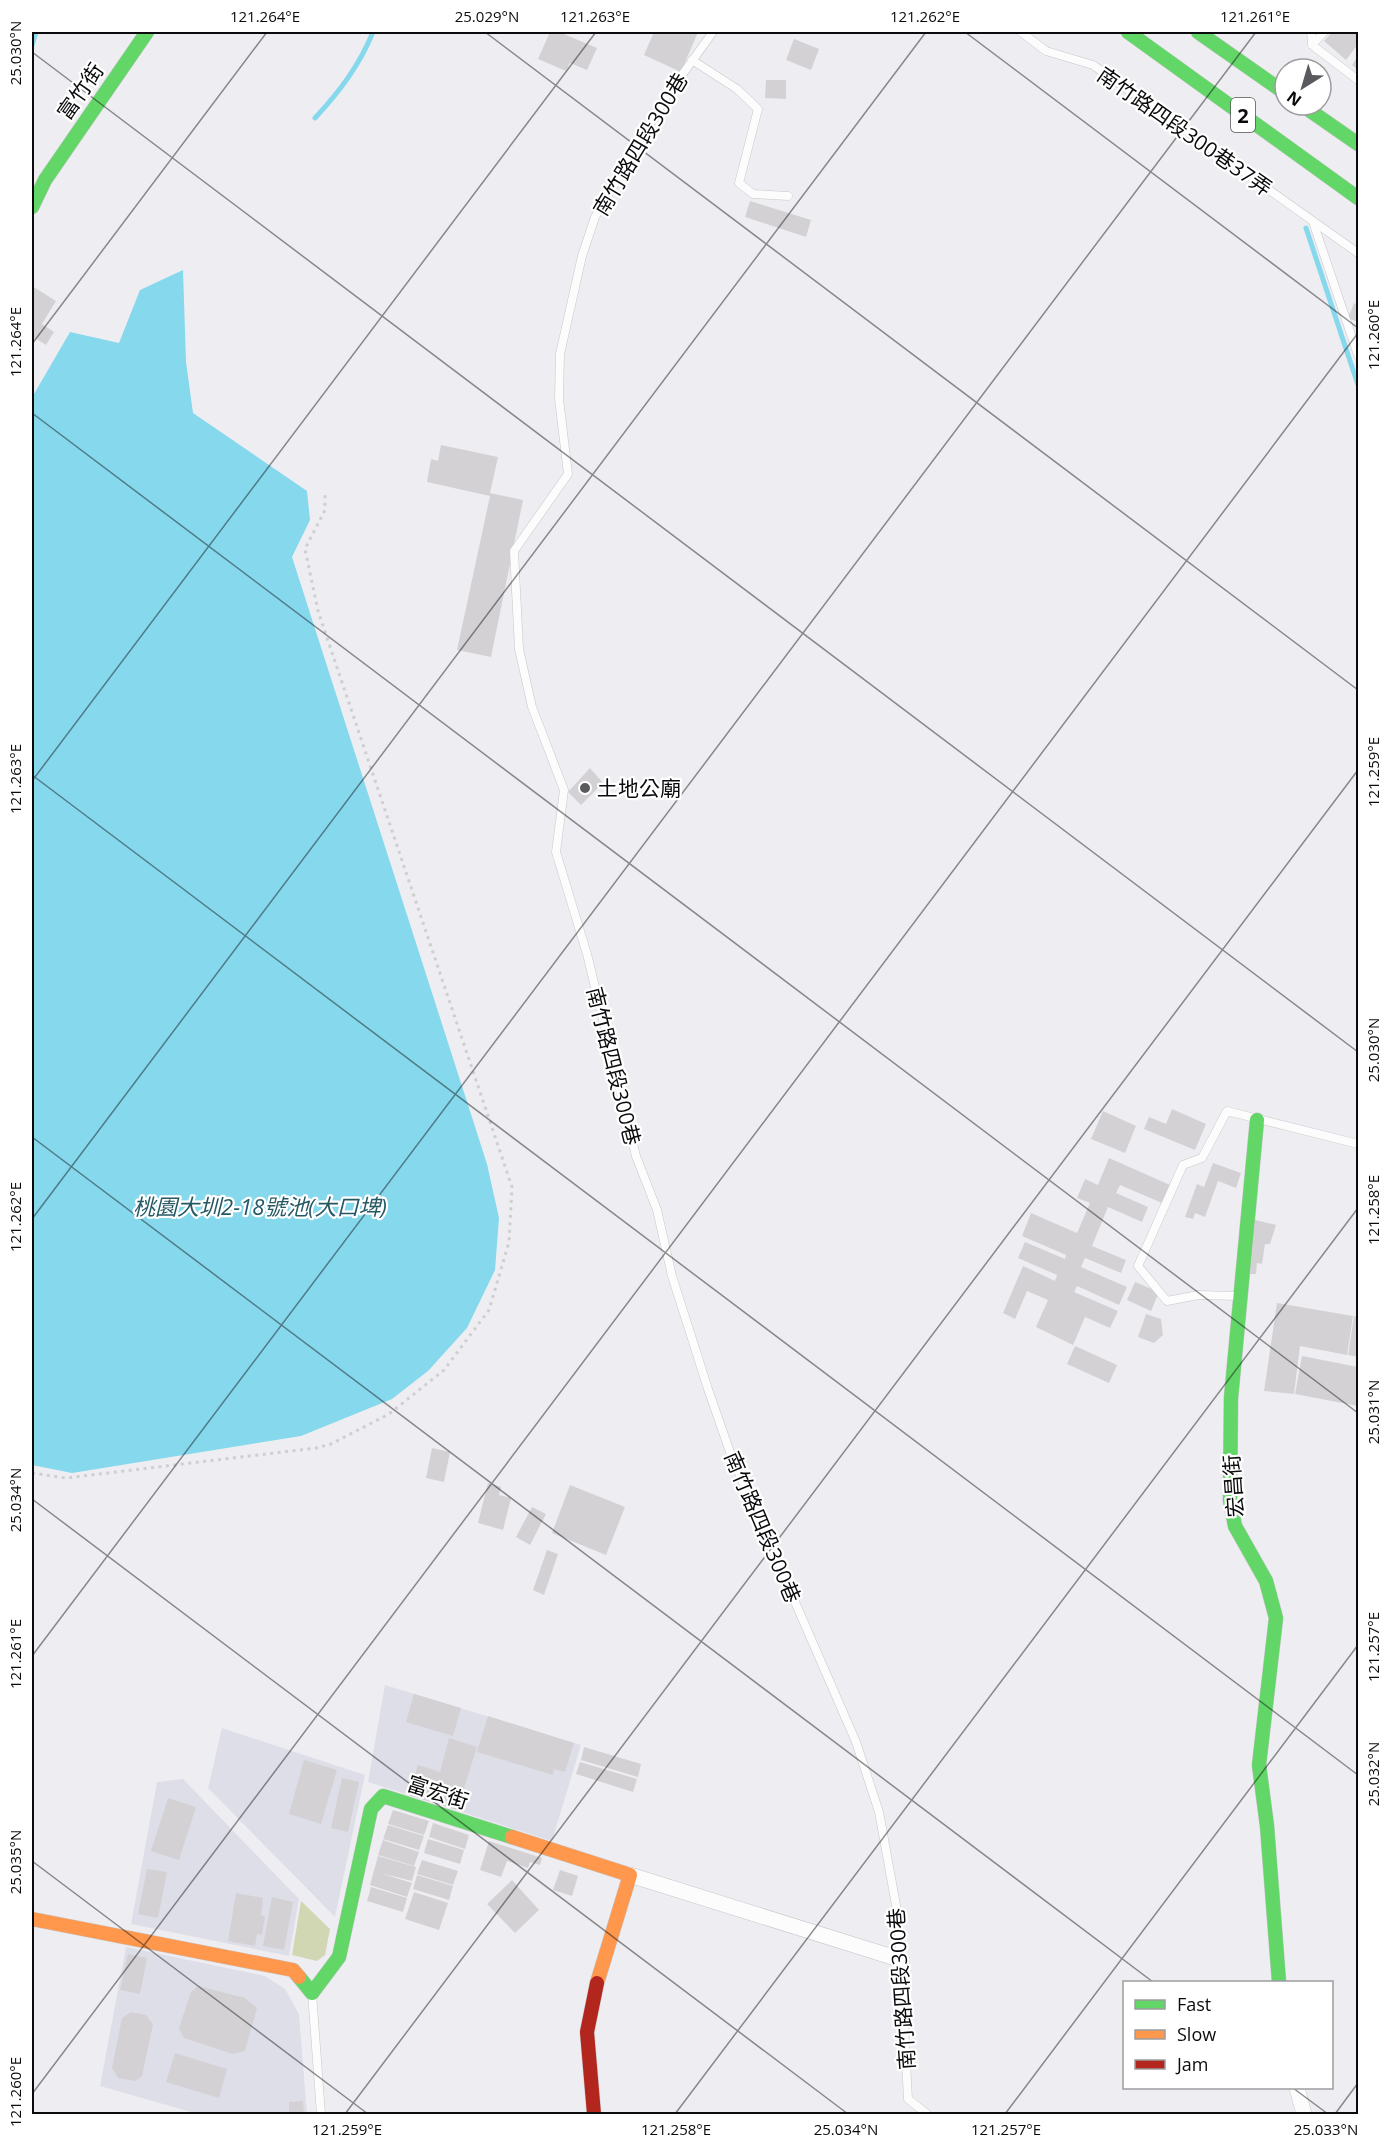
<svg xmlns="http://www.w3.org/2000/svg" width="1390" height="2146" font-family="'Open Sans','Noto Sans TC',sans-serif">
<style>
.built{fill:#dedee8}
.green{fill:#d1d7b2}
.water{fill:#86d8ed}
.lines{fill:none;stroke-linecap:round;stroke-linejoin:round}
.stream{stroke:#86d8ed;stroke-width:5}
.building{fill:#d3d1d4}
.lane-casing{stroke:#c7c7ca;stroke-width:9}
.street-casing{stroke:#c7c7ca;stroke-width:16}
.fast-casing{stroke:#c7c7ca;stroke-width:15}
.slow-casing{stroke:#c7c7ca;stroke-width:15}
.jam-casing{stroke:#c7c7ca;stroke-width:15}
.path{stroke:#cfcfd1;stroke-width:3;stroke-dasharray:3 4.5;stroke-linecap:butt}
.lane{stroke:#fcfcfd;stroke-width:8}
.street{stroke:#fcfcfd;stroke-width:15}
.fast{stroke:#63d668;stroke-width:14}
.slow{stroke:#ff974d;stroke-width:14}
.jam{stroke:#b3261e;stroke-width:14}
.ticks{fill:none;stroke:#0b0b0e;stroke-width:1.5;stroke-opacity:0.45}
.poi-dot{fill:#5a5a5e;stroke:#fff;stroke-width:2}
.labels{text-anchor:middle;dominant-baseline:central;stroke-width:4.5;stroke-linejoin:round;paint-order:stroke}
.shield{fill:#fff;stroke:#545456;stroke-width:1.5}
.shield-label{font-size:20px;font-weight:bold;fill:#0b0b0e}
.street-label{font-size:21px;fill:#0b0b0e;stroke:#fff}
.poi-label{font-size:21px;fill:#0b0b0e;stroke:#fff;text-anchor:start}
.water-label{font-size:22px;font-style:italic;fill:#265864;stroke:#fff}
.neatline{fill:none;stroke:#0b0b0e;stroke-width:2}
.ticks-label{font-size:15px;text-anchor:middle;fill:#0b0b0e}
</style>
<rect width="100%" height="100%" fill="#eeeef2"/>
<path class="built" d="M 385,1685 L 581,1745 L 552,1841 L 368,1782 Z
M 222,1728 L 365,1775 L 335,1917 L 208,1788 Z
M 183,1779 L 299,1899 L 289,1956 L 131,1924 L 157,1782 Z
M 126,1947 L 265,1976 L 285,1989 L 299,2014 L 307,2114 L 198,2114 L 100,2086 Z"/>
<path class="green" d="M 301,1901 L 330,1929 L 325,1955 L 317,1961 L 292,1955 Z"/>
<path class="water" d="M 183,270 L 186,362 L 193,413 L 307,491 L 310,520 L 292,557 L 487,1164 L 499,1218 L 495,1270 L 467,1328 L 428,1371 L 392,1399 L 301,1436 L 72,1473 L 32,1465 L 32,393 L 34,394 L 70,332 L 119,343 L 140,290 Z"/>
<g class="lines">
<path class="stream" d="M 32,45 L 36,32
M 315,118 C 340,91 359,66 373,32
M 1306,228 L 1358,385"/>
</g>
<path class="building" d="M 550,32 L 559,32 L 597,48 L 587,70 L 570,63 L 566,71 L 538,59 Z
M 654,32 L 698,32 L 681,72 L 644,55 Z
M 1332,32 L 1358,32 L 1358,44 L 1346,60 L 1324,41 Z
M 794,39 L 819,49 L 811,70 L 786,60 Z
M 1358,56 L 1358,70 L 1352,65 Z
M 766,80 L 786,80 L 786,99 L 765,98 Z
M 750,201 L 811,220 L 806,237 L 745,217 Z
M 32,286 L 56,301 L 42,324 L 54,332 L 46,345 L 35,338 L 32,343 Z
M 1354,303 L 1358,305 L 1358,322 L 1348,318 Z
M 441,445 L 498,457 L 490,493 L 523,500 L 491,657 L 457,650 L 490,496 L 427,482 L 431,459 L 438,461 Z
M 590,768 L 603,783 L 581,805 L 568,792 Z
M 1172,1109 L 1206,1124 L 1195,1150 L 1144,1129 L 1149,1117 L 1166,1124 Z
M 1103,1111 L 1136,1126 L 1125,1153 L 1091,1139 Z
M 1109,1158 L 1170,1185 L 1162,1203 L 1120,1185 L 1116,1193 L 1148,1207 L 1142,1222 L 1108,1207 L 1092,1246 L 1126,1260 L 1121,1273 L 1085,1258 L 1081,1267 L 1127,1287 L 1119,1305 L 1077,1286 L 1074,1292 L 1118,1311 L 1110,1328 L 1085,1317 L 1073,1345 L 1036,1327 L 1048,1300 L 1027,1291 L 1015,1319 L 1003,1313 L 1023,1266 L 1055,1281 L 1057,1275 L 1018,1258 L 1025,1242 L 1065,1259 L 1066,1255 L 1022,1236 L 1031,1213 L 1077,1233 L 1090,1203 L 1077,1198 L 1085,1179 L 1098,1185 Z
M 1213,1163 L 1241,1173 L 1236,1188 L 1218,1181 L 1205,1217 L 1195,1213 L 1193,1219 L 1185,1217 L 1197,1184 L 1204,1187 Z
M 1255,1220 L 1276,1225 L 1270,1244 L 1265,1244 L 1262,1264 L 1257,1263 L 1256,1274 L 1250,1274 Z
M 1135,1282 L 1159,1292 L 1151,1311 L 1127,1300 Z
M 1277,1303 L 1353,1316 L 1347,1355 L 1300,1346 L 1294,1394 L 1264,1391 Z
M 1146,1314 L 1161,1319 L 1163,1335 L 1154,1343 L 1138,1337 Z
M 1354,1316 L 1358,1317 L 1358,1357 L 1348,1355 Z
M 1075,1346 L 1117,1365 L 1109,1383 L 1067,1364 Z
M 1302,1356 L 1358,1367 L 1358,1406 L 1295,1394 Z
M 432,1448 L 450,1452 L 444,1482 L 426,1478 Z
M 488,1483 L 501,1487 L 499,1495 L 511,1498 L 503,1530 L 478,1523 Z
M 570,1485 L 625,1507 L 606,1555 L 552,1533 Z
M 532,1507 L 546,1514 L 530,1545 L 516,1537 Z
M 547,1550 L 558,1554 L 544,1595 L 533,1590 Z
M 414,1694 L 461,1708 L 453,1736 L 406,1722 Z
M 488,1716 L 574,1743 L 565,1772 L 554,1769 L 553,1775 L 477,1752 Z
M 449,1738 L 477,1747 L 457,1810 L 408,1795 L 418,1765 L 440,1772 Z
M 584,1747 L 641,1764 L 638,1777 L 581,1760 Z
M 304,1760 L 337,1770 L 321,1824 L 289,1814 Z
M 580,1762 L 637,1779 L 633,1792 L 576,1774 Z
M 342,1778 L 359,1782 L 348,1832 L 331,1828 Z
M 168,1798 L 196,1807 L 179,1860 L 151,1851 Z
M 393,1810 L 429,1821 L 424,1835 L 388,1824 Z
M 433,1823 L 469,1835 L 465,1849 L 429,1837 Z
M 388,1825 L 424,1836 L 419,1850 L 383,1839 Z
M 428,1839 L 464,1850 L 460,1864 L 424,1853 Z
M 383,1840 L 419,1852 L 414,1866 L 378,1855 Z
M 489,1841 L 542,1858 L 540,1865 L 530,1862 L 528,1868 L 507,1861 L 501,1877 L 480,1870 Z
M 378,1856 L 416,1867 L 412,1881 L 380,1873 L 412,1883 L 407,1897 L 370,1885 Z
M 422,1860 L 458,1871 L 453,1885 L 417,1874 Z
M 147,1869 L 167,1872 L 158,1918 L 138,1914 Z
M 560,1870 L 578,1876 L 572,1896 L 553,1890 Z
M 417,1875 L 453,1886 L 449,1900 L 413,1889 Z
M 512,1880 L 539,1910 L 515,1933 L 487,1904 Z
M 371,1887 L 407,1898 L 403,1912 L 367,1901 Z
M 414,1892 L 448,1903 L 439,1930 L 405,1919 Z
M 236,1893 L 263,1898 L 261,1915 L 265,1916 L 262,1935 L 257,1934 L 255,1946 L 228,1941 Z
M 272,1897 L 293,1902 L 284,1950 L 263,1946 Z
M 128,1954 L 147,1958 L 140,1994 L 120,1990 Z
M 198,1986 L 245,1998 L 257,2008 L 245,2051 L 233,2054 L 184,2038 L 179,2028 L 191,1992 Z
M 131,2012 L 146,2015 L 153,2024 L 142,2076 L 135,2081 L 118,2078 L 112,2068 L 122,2018 Z
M 175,2053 L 227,2069 L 219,2098 L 166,2082 Z
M 303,2101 L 304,2114 L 289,2114 L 289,2102 Z"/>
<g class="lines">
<g class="lane-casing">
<path id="lane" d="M 713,32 L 666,97 L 595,217 L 582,256 L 560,354 L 559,399 L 568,474 L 514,551 L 519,649 L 532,707 L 564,790 L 556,852 L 587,954 L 636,1156 L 657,1210 L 672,1276 L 708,1389 L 731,1455 L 856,1742 L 879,1812 L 898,1916 L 908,2099 L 927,2114
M 1021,32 L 1046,51 L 1093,65 L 1358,253
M 1311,32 L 1312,45
M 1312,45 L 1358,80
M 1312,45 L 1324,32
M 692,60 L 737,89 L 758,109 L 739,183 L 753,194 L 788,196
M 1313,222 L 1358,355
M 1238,1296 L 1198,1295 L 1167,1301 L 1138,1266 L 1183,1165 L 1202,1158 L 1227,1111 L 1358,1144
M 312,1993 L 321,2114"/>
</g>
<g class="street-casing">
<path id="street" d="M 630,1875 L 902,1960
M 1297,2088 L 1304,2114"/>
</g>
<g class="fast-casing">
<path id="fast" d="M 1128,32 L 1358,198
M 1198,32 L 1285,93
M 1302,105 L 1358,144
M 32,207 L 45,180 L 147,32
M 1257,1120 L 1231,1398 L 1230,1500 L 1235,1526 L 1266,1581 L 1276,1618 L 1259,1765 L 1267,1826 L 1279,1982
M 299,1977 L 312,1993 L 339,1957 L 371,1809 L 383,1796 L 512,1837"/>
</g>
<g class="slow-casing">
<path id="slow" d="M 512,1837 L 630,1875 L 597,1983
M 32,1919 L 293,1970 L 299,1977"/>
</g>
<g class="jam-casing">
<path id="jam" d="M 594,2114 L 587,2032 L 597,1983"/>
</g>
<path class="path" d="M 32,1473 L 66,1478 L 316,1448 L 331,1444 L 389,1414 L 444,1370 L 489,1310 L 509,1242 L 512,1187 L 318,611 L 305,549 L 325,510 L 325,494"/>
<use href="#lane" class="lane"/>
<use href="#street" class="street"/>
<use href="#fast" class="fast"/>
<use href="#slow" class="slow"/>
<use href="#jam" class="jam"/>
</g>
<path class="ticks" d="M 485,32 L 1358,690M 965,32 L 1358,328M 32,52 L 1358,1052M 32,344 L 267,32M 32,413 L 1358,1413M 32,775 L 1358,1775M 32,781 L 596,32M 32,1137 L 1153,1982M 32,1219 L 926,32M 32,1499 L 848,2114M 32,1656 L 1256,32M 32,1861 L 368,2114M 1293,2088 L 1328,2114M 32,2094 L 1358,333M 345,2114 L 1358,770M 675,2114 L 1358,1208M 1005,2114 L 1358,1645M 1335,2114 L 1358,2083"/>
<circle class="poi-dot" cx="585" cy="788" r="6"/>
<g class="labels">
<rect class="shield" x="1231" y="98" width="24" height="34" rx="4.5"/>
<g class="shield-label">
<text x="1243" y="115">2</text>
</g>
<g class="street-label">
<text transform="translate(80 91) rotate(-55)">富竹街</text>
<text transform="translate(1185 131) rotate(35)">南竹路四段300巷37弄</text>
<text transform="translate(640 144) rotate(-59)">南竹路四段300巷</text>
<text transform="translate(614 1066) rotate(76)">南竹路四段300巷</text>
<text transform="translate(1233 1486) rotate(-94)">宏昌街</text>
<text transform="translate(763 1527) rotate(67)">南竹路四段300巷</text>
<text transform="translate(438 1792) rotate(18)">富宏街</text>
<text transform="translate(901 1989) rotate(-94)">南竹路四段300巷</text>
</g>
<g class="poi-label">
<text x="597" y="788">土地公廟</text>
</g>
<g class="water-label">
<text x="260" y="1206">桃園大圳2-18號池(大口埤)</text>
</g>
</g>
<rect width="1390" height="2146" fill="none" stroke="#ffffff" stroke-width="66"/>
<rect x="1123" y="1981" width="210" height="108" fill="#ffffff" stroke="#9d9d9f" stroke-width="1.5"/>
<rect x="1135" y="2000" width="30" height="9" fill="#63d668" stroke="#9d9d9f" stroke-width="1.5"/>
<text x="1177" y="2011" font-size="18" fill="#0b0b0e">Fast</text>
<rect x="1135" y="2030" width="30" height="9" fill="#ff974d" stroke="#9d9d9f" stroke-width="1.5"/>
<text x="1177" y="2041" font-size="18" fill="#0b0b0e">Slow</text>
<rect x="1135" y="2060" width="30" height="9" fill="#b3261e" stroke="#9d9d9f" stroke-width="1.5"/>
<text x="1177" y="2071" font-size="18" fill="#0b0b0e">Jam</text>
<g transform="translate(1303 87) rotate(217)"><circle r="28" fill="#ffffff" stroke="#9d9d9f" stroke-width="1.5"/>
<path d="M0-4.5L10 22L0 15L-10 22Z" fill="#5a5a5e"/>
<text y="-9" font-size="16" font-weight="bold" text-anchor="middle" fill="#0b0b0e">N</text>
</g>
<rect x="33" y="33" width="1324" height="2080" class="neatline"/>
<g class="ticks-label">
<text x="265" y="22">121.264°E</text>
<text x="487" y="22">25.029°N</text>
<text x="595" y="22">121.263°E</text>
<text x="925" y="22">121.262°E</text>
<text x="1255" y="22">121.261°E</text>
<text transform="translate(16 53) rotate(-90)" y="5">25.030°N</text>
<text transform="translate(1374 335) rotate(-90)" y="5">121.260°E</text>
<text transform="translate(16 342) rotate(-90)" y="5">121.264°E</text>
<text transform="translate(1374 772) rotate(-90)" y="5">121.259°E</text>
<text transform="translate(16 779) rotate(-90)" y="5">121.263°E</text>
<text transform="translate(1374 1050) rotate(-90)" y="5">25.030°N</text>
<text transform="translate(1374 1210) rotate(-90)" y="5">121.258°E</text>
<text transform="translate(16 1217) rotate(-90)" y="5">121.262°E</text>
<text transform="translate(1374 1412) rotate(-90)" y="5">25.031°N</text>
<text transform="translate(16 1500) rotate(-90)" y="5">25.034°N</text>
<text transform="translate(1374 1647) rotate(-90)" y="5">121.257°E</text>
<text transform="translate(16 1654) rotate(-90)" y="5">121.261°E</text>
<text transform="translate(1374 1774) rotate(-90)" y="5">25.032°N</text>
<text transform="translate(16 1862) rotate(-90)" y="5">25.035°N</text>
<text transform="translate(16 2092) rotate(-90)" y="5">121.260°E</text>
<text x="347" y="2135">121.259°E</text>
<text x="676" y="2135">121.258°E</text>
<text x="846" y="2135">25.034°N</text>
<text x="1006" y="2135">121.257°E</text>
<text x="1326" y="2135">25.033°N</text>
</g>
</svg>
